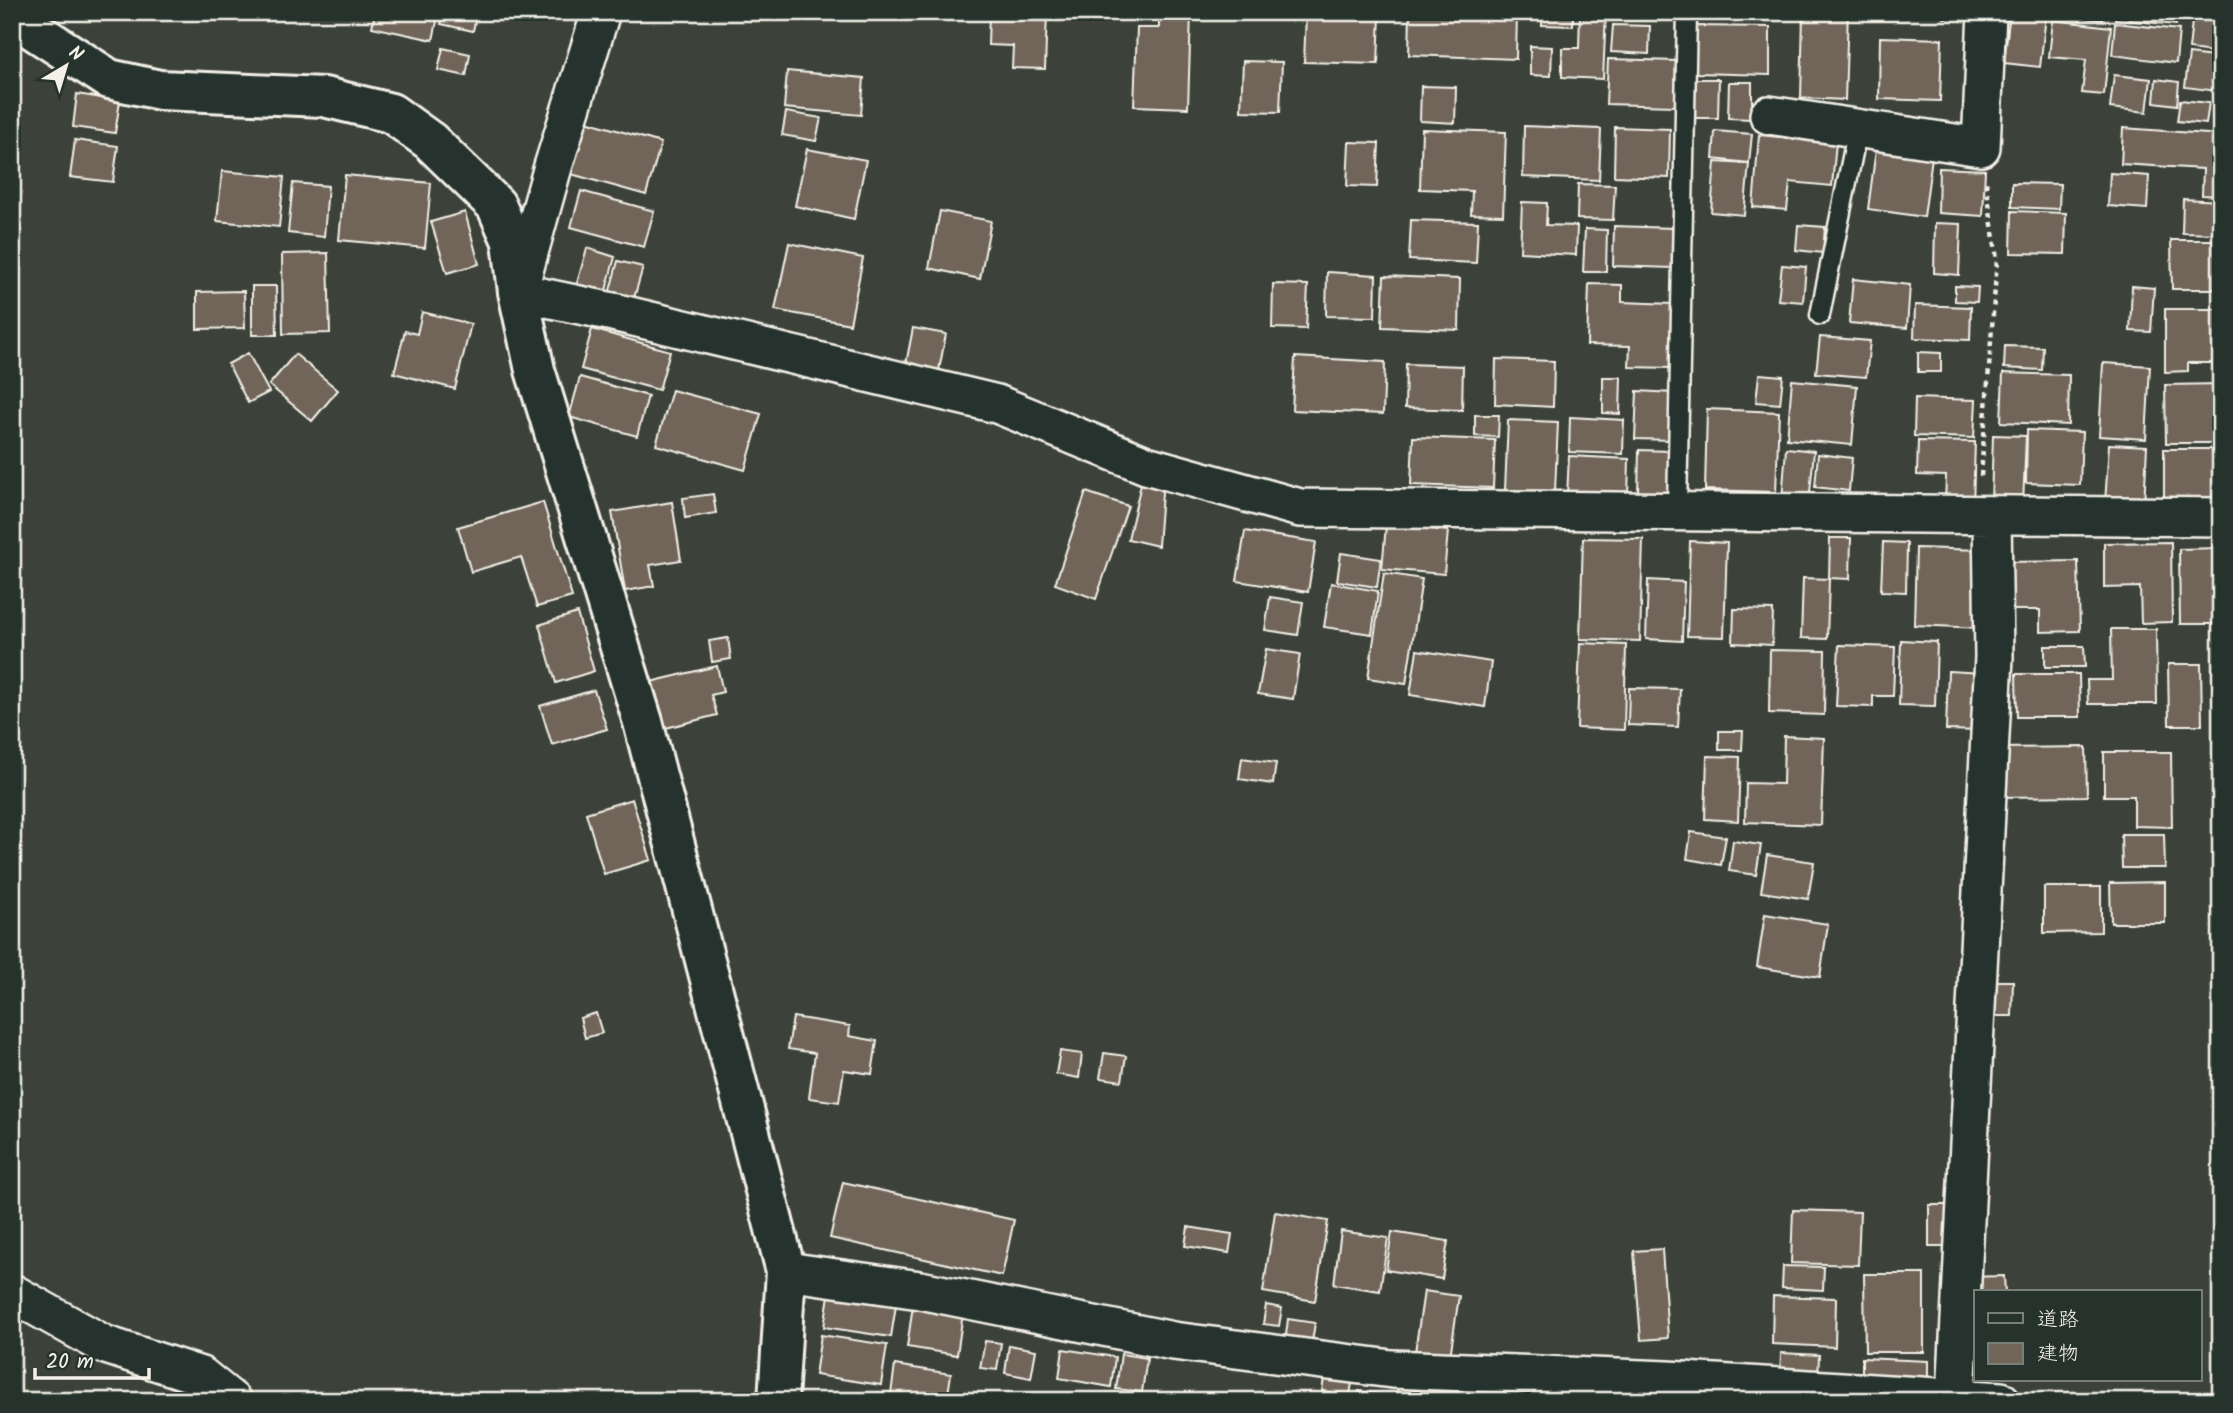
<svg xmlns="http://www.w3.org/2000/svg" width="2233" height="1413" font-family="Kalam,'Klee One',sans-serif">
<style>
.building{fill:#71655a;stroke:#f4f1e8;stroke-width:2}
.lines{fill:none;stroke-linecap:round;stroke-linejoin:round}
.lane-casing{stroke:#f4f1e8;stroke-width:23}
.street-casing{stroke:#f4f1e8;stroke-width:42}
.secondary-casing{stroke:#f4f1e8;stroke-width:44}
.path{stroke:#f4f1e8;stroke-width:4.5;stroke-dasharray:5 5;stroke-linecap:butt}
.lane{stroke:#26332d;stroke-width:18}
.street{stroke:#26332d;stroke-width:37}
.secondary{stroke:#26332d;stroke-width:38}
</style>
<rect width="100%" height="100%" fill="#3c423a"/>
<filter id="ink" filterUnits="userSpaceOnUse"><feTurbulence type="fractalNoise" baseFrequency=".0143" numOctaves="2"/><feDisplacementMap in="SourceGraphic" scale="14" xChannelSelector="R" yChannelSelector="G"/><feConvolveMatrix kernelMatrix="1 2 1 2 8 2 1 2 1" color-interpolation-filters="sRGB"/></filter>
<g filter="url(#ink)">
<path class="building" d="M 375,12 L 439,12 L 433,40 L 372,27 Z
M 444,12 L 477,12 L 473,31 L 441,24 Z
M 989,12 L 1047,12 L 1045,69 L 1012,68 L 1013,46 L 988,45 Z
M 1159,12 L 1191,12 L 1188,108 L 1134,106 L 1137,28 L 1159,28 Z
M 1410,12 L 1517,12 L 1516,59 L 1409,55 Z
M 1543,12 L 1573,12 L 1573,26 L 1542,25 Z
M 1580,12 L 1606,12 L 1603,79 L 1562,77 L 1562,48 L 1579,48 Z
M 1622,12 L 1679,12 L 1679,20 L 1622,17 Z
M 1803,12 L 1848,12 L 1845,100 L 1801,98 Z
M 1944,12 L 1971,12 L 1970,18 L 1944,18 Z
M 2010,12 L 2046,16 L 2040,67 L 2004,63 Z
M 2053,12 L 2104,12 L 2103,20 L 2053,15 Z
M 2116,12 L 2177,12 L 2176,25 L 2115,19 Z
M 2193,12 L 2221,14 L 2221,53 L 2189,49 Z
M 1306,13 L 1380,15 L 1378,64 L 1304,62 Z
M 2053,20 L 2111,27 L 2104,95 L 2082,93 L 2086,60 L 2049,57 Z
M 2115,23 L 2179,30 L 2176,63 L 2112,55 Z
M 1613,25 L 1650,26 L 1649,54 L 1611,52 Z
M 1696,26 L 1770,27 L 1770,75 L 1695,73 Z
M 1880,37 L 1942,39 L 1940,101 L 1879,99 Z
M 1530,46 L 1552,47 L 1551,76 L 1530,75 Z
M 443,48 L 470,54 L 466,76 L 438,70 Z
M 2189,54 L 2221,58 L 2221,106 L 2216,105 L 2218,91 L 2185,87 Z
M 1608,59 L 1677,61 L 1675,106 L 1606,104 Z
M 1243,61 L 1282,62 L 1280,112 L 1241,111 Z
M 787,71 L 864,78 L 861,115 L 784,108 Z
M 2114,75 L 2151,79 L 2147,112 L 2110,108 Z
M 1690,79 L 1719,79 L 1718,118 L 1690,118 Z
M 2156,79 L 2179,82 L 2177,105 L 2154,102 Z
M 1729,82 L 1752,82 L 1752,119 L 1728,118 Z
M 1421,86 L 1456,87 L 1455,123 L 1420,121 Z
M 77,94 L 120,101 L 115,133 L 73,127 Z
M 2180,100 L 2209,103 L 2206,124 L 2177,121 Z
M 786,112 L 821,118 L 816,141 L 782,135 Z
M 579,119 L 661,143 L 646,195 L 564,172 Z
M 1524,126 L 1601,129 L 1599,180 L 1523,177 Z
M 1615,127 L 1670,129 L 1669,178 L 1614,176 Z
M 2123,128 L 2221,135 L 2221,196 L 2202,195 L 2203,169 L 2121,164 Z
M 1422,129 L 1506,132 L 1503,215 L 1471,214 L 1472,191 L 1420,189 Z
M 1715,131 L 1752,134 L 1749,163 L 1713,159 Z
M 1759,135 L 1836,142 L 1832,186 L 1790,182 L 1787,210 L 1753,207 Z
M 75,140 L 118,146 L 113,182 L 70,177 Z
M 1349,142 L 1379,143 L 1377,187 L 1347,186 Z
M 807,149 L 866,160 L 854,219 L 795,206 Z
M 1876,149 L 1932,157 L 1924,217 L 1868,209 Z
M 1715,162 L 1749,164 L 1744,215 L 1711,212 Z
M 1939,168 L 1985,170 L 1983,216 L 1938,213 Z
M 222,171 L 284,177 L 279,227 L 217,221 Z
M 2110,173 L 2149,176 L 2147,209 L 2108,206 Z
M 345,175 L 431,183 L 425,248 L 339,240 Z
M 293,183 L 328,186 L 324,237 L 288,233 Z
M 2012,183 L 2060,184 L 2059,209 L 2012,207 Z
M 1578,184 L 1615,185 L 1613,220 L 1577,219 Z
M 581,191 L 654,211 L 644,247 L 571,227 Z
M 2183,199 L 2221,201 L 2221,234 L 2182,233 Z
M 1522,202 L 1547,203 L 1546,225 L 1577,226 L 1576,255 L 1520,252 Z
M 940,211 L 991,221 L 980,279 L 929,268 Z
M 2012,211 L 2066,213 L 2065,254 L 2011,253 Z
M 465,212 L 479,264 L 447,273 L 431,222 Z
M 1411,220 L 1478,222 L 1476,263 L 1409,260 Z
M 1935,223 L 1961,224 L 1959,275 L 1934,273 Z
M 1798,225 L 1825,227 L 1823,253 L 1796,250 Z
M 1614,226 L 1674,228 L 1673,268 L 1613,266 Z
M 1585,229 L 1607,230 L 1606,272 L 1583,272 Z
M 2171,240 L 2221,240 L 2221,289 L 2172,289 Z
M 789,243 L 863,258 L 850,324 L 775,310 Z
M 587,248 L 615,257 L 602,305 L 573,297 Z
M 328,253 L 330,333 L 283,334 L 282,254 Z
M 618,261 L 643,267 L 630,312 L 606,305 Z
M 1782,265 L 1806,267 L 1803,302 L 1778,300 Z
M 1327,272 L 1376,275 L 1375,317 L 1326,316 Z
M 1384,276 L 1460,279 L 1459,330 L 1382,327 Z
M 1853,279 L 1910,285 L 1907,328 L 1849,323 Z
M 1273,284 L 1308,285 L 1306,329 L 1272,328 Z
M 1589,284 L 1622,285 L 1622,302 L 1673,304 L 1671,368 L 1629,367 L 1630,346 L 1587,345 Z
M 252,286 L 276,286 L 277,335 L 252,335 Z
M 1955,286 L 1978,287 L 1977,302 L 1955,301 Z
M 2132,286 L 2154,288 L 2151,332 L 2130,331 Z
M 244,291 L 245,328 L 197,329 L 197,292 Z
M 1915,305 L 1971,307 L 1970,340 L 1914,338 Z
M 2165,309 L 2221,309 L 2221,363 L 2188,363 L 2188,371 L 2165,372 Z
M 422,312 L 471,324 L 455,389 L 394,373 L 405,331 L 417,334 Z
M 913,328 L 946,334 L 939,370 L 906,364 Z
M 592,329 L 670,351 L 659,390 L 581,369 Z
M 1820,337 L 1870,341 L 1866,377 L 1816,373 Z
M 2005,346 L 2043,347 L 2042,370 L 2004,368 Z
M 1918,352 L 1941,353 L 1941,372 L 1918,372 Z
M 248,353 L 269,392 L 248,403 L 228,364 Z
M 295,354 L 338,390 L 312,421 L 269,385 Z
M 1295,357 L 1385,362 L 1383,414 L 1292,410 Z
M 1496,359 L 1554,361 L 1553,407 L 1495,404 Z
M 2103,363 L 2150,366 L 2146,439 L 2099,436 Z
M 1406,364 L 1463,366 L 1462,410 L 1405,408 Z
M 2003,373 L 2069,375 L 2068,425 L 2001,422 Z
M 1759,374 L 1783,376 L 1780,404 L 1756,402 Z
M 580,377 L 648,396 L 637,436 L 569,417 Z
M 1603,377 L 1621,377 L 1620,414 L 1603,413 Z
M 1792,380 L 1857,386 L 1852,445 L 1787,439 Z
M 2221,384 L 2221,443 L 2166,443 L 2165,385 Z
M 672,390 L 761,414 L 745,470 L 656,445 Z
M 1637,391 L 1675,393 L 1674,440 L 1635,439 Z
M 1915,398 L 1976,400 L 1974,438 L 1914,436 Z
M 1707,409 L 1779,412 L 1776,492 L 1705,490 Z
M 1475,415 L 1499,415 L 1498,437 L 1475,436 Z
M 1570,417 L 1624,420 L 1623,454 L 1569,452 Z
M 1508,420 L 1558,422 L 1555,492 L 1505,490 Z
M 2027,430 L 2082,432 L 2080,485 L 2026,483 Z
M 1993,435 L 2026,436 L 2023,505 L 1991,504 Z
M 1413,437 L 1495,440 L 1493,488 L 1411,485 Z
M 1918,441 L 1975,442 L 1973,506 L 1945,505 L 1946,476 L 1917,475 Z
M 2109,444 L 2147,446 L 2144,506 L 2105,503 Z
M 1786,448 L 1814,451 L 1809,503 L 1782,500 Z
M 2164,449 L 2221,449 L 2221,507 L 2164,507 Z
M 1639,450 L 1670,451 L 1669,494 L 1638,493 Z
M 1818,454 L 1852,458 L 1849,491 L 1815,487 Z
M 1569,456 L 1629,459 L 1628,498 L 1567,496 Z
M 1163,480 L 1158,546 L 1128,539 L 1141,484 Z
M 1086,492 L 1128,506 L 1096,599 L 1055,584 Z
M 713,494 L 716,513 L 685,518 L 683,498 Z
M 543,502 L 572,597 L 537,607 L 521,557 L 471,572 L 458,527 Z
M 672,502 L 681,560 L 650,565 L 654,586 L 625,591 L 612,512 Z
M 1386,525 L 1448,531 L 1444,574 L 1382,569 Z
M 1245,531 L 1316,542 L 1308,592 L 1237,581 Z
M 1583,538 L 1643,539 L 1640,641 L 1580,639 Z
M 1830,538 L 1851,538 L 1850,579 L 1829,578 Z
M 1690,541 L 1727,543 L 1724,637 L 1687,636 Z
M 1883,542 L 1907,543 L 1906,592 L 1881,591 Z
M 2171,542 L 2172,622 L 2141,623 L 2140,587 L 2104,588 L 2104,543 Z
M 1916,548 L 1982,550 L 1980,628 L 1914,625 Z
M 2220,548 L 2221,624 L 2180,624 L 2179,549 Z
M 1341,553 L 1381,559 L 1377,587 L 1337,581 Z
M 2078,561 L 2080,631 L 2040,632 L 2040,610 L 2003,610 L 2003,562 Z
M 1384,573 L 1422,579 L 1406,684 L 1368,678 Z
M 1803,578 L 1829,579 L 1827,639 L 1801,638 Z
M 1648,580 L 1684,582 L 1682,641 L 1646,639 Z
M 1331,583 L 1378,591 L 1372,634 L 1324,627 Z
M 1270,597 L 1303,602 L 1298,635 L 1265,630 Z
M 1734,609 L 1773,610 L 1772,645 L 1733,643 Z
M 577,613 L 594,671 L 556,683 L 539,625 Z
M 2111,629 L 2156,629 L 2157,704 L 2088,704 L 2087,680 L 2112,680 Z
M 728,638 L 731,659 L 712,662 L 709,641 Z
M 1901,640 L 1937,642 L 1935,706 L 1899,705 Z
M 1580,643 L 1626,645 L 1624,730 L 1577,728 Z
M 2217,643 L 2221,643 L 2221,682 L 2218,682 Z
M 1839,645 L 1895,647 L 1893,696 L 1873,696 L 1873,707 L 1836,706 Z
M 2045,646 L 2084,646 L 2085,667 L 2045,667 Z
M 1266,649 L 1300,654 L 1293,699 L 1258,694 Z
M 1417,650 L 1491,662 L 1485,707 L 1410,695 Z
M 1770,650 L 1825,651 L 1824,715 L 1769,713 Z
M 2168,664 L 2201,664 L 2202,725 L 2169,725 Z
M 717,666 L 723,692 L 711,695 L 717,715 L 658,730 L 646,683 Z
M 1948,671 L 1983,673 L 1982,731 L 1946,730 Z
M 2016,674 L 2079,674 L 2080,717 L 2017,717 Z
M 1629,688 L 1680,689 L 1678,727 L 1628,725 Z
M 594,690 L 607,729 L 552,745 L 540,706 Z
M 1719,731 L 1743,731 L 1742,750 L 1719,750 Z
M 1784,736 L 1824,738 L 1821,825 L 1745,822 L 1746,783 L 1783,784 Z
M 2086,747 L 2087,796 L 1998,797 L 1997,748 Z
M 2104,752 L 2171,752 L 2172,827 L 2134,826 L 2134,796 L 2104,796 Z
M 1707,756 L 1740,757 L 1738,821 L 1705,819 Z
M 1242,758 L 1276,763 L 1273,784 L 1239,779 Z
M 632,799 L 651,860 L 604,874 L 586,813 Z
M 1691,832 L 1726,837 L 1721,865 L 1687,859 Z
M 2121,834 L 2164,834 L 2165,868 L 2122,868 Z
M 1733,841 L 1761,845 L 1756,875 L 1729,871 Z
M 1767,855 L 1814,862 L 1808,899 L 1761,892 Z
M 2165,882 L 2165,923 L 2111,923 L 2110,883 Z
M 2044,887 L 2101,887 L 2101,932 L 2044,933 Z
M 1765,914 L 1828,924 L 1820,977 L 1757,967 Z
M 1983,981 L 2013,981 L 2012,1016 L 1983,1016 Z
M 596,1013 L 602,1033 L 585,1038 L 580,1018 Z
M 793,1017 L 850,1026 L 849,1036 L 877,1041 L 872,1074 L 844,1070 L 839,1102 L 809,1098 L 815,1053 L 788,1049 Z
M 1060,1051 L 1082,1054 L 1079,1078 L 1056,1074 Z
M 1104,1053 L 1126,1056 L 1122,1081 L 1100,1078 Z
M 843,1182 L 1014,1220 L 1002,1276 L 830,1238 Z
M 1929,1205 L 1953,1205 L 1953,1247 L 1929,1247 Z
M 1793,1210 L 1860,1212 L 1858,1265 L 1791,1263 Z
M 1275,1212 L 1328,1221 L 1315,1301 L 1263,1292 Z
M 1188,1227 L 1232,1234 L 1229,1253 L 1185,1246 Z
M 1341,1231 L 1388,1238 L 1380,1291 L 1334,1284 Z
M 1392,1232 L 1448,1241 L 1442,1279 L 1386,1270 Z
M 1662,1249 L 1668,1338 L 1641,1340 L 1634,1251 Z
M 1783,1266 L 1824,1267 L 1823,1290 L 1782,1288 Z
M 1864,1274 L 1924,1274 L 1924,1352 L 1865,1352 Z
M 2004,1276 L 2005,1292 L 1976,1292 L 1966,1277 Z
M 1424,1291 L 1459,1296 L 1450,1357 L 1415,1352 Z
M 829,1295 L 896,1305 L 891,1337 L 824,1327 Z
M 1773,1296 L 1836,1298 L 1835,1347 L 1772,1344 Z
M 913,1305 L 963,1313 L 957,1355 L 907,1347 Z
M 1266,1305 L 1282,1308 L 1279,1326 L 1263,1324 Z
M 1288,1319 L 1315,1323 L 1310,1355 L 1284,1351 Z
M 821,1335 L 887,1345 L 881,1385 L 815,1375 Z
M 985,1341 L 1001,1343 L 997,1370 L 980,1368 Z
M 1009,1345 L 1036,1350 L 1031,1378 L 1005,1373 Z
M 1063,1349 L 1115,1357 L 1111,1387 L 1059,1378 Z
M 1781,1353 L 1819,1355 L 1818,1381 L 1780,1380 Z
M 1121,1354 L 1147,1358 L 1142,1392 L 1116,1389 Z
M 1862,1358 L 1928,1361 L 1928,1390 L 1862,1388 Z
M 895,1365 L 951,1374 L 947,1401 L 890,1401 Z
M 1325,1372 L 1353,1377 L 1350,1395 L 1322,1391 Z
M 1398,1383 L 1419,1387 L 1417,1401 L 1396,1401 Z
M 1468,1386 L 1502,1388 L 1501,1401 L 1468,1401 Z
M 1359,1391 L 1393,1396 L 1392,1401 L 1357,1401 Z"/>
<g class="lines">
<g class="lane-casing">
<path id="lane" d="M 1820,315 L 1858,128
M 1677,510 L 1687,12"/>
</g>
<g class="street-casing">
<path id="street" d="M 601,12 L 552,170 L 518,292 L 613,312 L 997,404 L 1146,465 L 1300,508 L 2221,517
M 1769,115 L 1981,147 L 1987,12
M 786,1271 L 920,1290 L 1173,1341 L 1392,1369 L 1668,1380 L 2001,1401
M 12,1293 L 103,1344 L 201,1376 L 232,1401
M 1956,1397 L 1994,657 L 1992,516"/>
</g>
<g class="secondary-casing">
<path id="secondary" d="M 12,16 L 109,79 L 160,90 L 324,97 L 391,113 L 430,141 L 496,205 L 512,241 L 518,292 L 535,370 L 643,722 L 786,1271 L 778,1401"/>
</g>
<path class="path" d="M 1981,476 L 1997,260 L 1986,182"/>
<use href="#lane" class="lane"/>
<use href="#street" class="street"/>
<use href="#secondary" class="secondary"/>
</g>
</g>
<rect width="2233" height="1413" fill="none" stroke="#26332d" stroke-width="42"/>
<rect x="21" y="21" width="2191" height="1371" fill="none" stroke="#f4f1e8" stroke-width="2.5" filter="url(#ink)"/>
<rect x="1974" y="1290" width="228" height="91" fill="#26332d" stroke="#787f78" stroke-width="2"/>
<rect x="1988" y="1313" width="35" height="10" fill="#26332d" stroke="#787f78" stroke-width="2"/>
<text x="2037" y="1326" font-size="21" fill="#f4f1e8">道路</text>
<rect x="1988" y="1343" width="35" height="21" fill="#71655a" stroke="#787f78" stroke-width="2"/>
<text x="2037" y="1360" font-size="21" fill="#f4f1e8">建物</text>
<g transform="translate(66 66) rotate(38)" stroke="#26332d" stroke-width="5" paint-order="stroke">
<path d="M0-5L12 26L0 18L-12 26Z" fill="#f4f1e8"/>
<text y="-10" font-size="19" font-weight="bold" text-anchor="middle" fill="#f4f1e8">N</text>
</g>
<path d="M35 1368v10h114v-10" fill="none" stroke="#f4f1e8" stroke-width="3.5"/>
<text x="46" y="1368" font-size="21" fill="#f4f1e8" stroke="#26332d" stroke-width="5" paint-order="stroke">20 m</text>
</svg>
